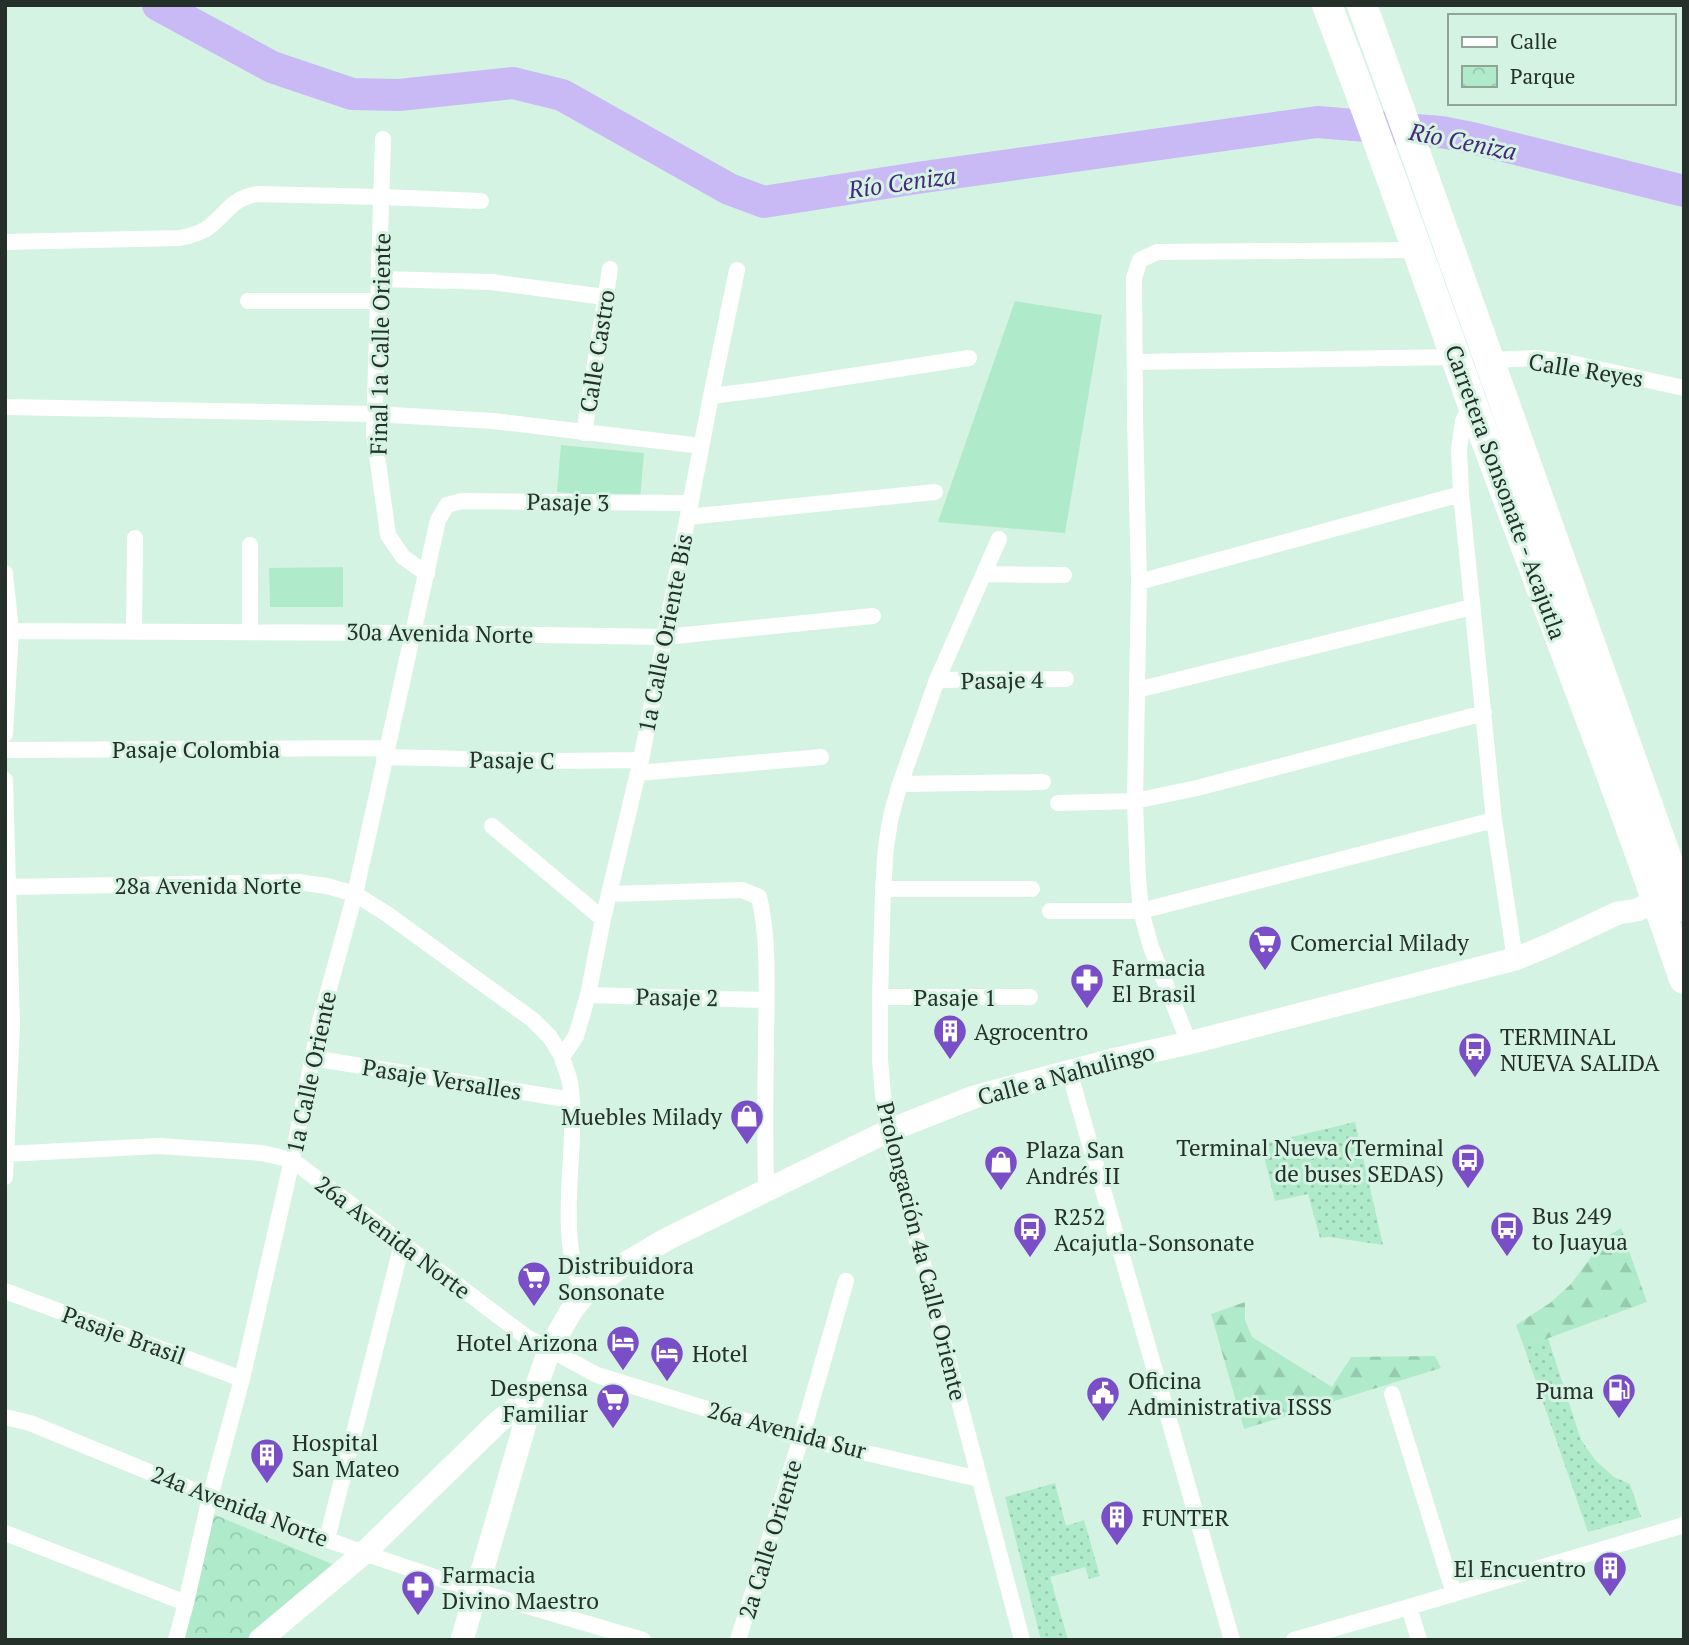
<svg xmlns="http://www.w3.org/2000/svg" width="1689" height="1645" font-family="'PT Serif',serif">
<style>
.grass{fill:url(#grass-dots)}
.forest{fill:url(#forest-firs)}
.park{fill:url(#park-crowns)}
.pitch{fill:#afebca}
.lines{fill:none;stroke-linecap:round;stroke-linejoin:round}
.river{stroke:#c9baf6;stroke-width:32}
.street{stroke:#fff;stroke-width:16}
.secondary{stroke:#fff;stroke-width:23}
.highway{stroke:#fff;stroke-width:30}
.labels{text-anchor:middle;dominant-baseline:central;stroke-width:6;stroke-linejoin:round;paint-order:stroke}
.street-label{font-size:23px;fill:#243029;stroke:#d5f3e2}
.poi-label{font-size:23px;fill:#243029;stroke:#d5f3e2;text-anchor:start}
.water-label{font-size:24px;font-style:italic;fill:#47277c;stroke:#d5f3e2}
</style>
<defs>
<pattern id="grass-dots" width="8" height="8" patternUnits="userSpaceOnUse" patternTransform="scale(1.75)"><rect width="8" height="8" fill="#afebca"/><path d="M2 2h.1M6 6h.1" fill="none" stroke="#96caae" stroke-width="1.8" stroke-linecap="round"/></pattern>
<pattern id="forest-firs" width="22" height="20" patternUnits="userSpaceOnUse" patternTransform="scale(1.75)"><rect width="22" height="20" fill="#afebca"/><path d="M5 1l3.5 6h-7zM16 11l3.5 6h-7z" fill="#96caae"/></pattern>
<pattern id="park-crowns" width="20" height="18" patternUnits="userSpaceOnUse" patternTransform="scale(1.75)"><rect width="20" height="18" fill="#afebca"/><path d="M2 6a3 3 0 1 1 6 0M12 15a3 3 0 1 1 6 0" fill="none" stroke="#96caae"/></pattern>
</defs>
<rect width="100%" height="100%" fill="#d5f3e2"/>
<path class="grass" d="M 1355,1122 L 1383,1245 L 1329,1237 L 1320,1238 L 1308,1194 L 1275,1201 L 1261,1144 Z
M 1548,1338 L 1581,1440 L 1596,1461 L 1614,1477 L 1630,1484 L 1641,1517 L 1588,1532 L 1524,1347 Z
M 1055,1483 L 1066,1526 L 1084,1520 L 1100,1576 L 1089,1579 L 1085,1567 L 1050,1577 L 1068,1640 L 1041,1640 L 1005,1497 Z"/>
<path class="forest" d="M 1621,1228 L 1647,1302 L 1524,1347 L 1516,1325 L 1550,1303 L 1571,1284 L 1589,1260 L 1599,1242 Z
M 1245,1302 L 1245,1320 L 1252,1337 L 1332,1387 L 1351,1357 L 1435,1356 L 1441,1368 L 1244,1429 L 1211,1314 Z"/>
<path class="park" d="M 213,1514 L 339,1567 L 247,1640 L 183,1640 Z"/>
<path class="pitch" d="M 1015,301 L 1102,315 L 1065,533 L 938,522 Z
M 561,445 L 644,453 L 640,499 L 557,492 Z
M 343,567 L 343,607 L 270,607 L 269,568 Z"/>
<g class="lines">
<path class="river" d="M 158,5 L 272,67 L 352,94 L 399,95 L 513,83 L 562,95 L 729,189 L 764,202 L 917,178 L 1317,122 L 1441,132 L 1472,138 L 1684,191"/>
<path class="street" d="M 383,139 L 374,434 L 388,535 L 403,557 L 427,574
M 5,242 L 180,238 C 190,236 198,234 206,229 C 227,215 228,200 256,194 L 381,197 L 481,201
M 380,279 L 491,282 L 605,297
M 248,301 L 379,301
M 1489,360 L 1536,358 L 1571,363 L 1684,388
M 1136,362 L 1456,357
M 711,396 L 767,389 L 969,358
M 1472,403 L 1463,421 L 1459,449 L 1461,494 L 1494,820 L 1515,959
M 5,407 L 375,414 L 493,421 L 701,446
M 584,433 L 610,269
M 688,517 L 935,492
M 999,539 L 937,680 L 900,784 L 891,816 L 886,846 L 883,889 L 880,997 L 880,1060 L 883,1095 L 888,1131 L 1022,1640
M 5,573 L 11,631 L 5,734
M 984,574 L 1064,575
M 1139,582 L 1461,494
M 5,631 L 414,633 L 665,637 L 873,616
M 134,632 L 135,538
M 250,632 L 250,545
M 937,680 L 1066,679
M 1137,690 L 1472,607
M 5,750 L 386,748
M 384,757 L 555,761 L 641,760
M 638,773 L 821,757
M 5,780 L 12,1025 L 5,1177
M 900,784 L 1043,782
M 1058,803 L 1135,801 L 1197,788 L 1484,713
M 492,826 L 603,919
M 5,887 L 298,882 L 327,886 L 355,894 L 387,914 L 533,1020 L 550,1037 L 562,1057
M 883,889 L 1032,889
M 610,894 L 742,890 L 759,897 C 770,942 766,1000 766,1046 C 765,1094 765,1142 766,1191
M 1050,911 L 1141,911 L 1494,820
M 588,995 L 766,1000
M 880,997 L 1030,997
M 1189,1043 L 1151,947 L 1141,911 L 1138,878 L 1135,801 L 1139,582 L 1135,416 L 1134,278 L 1140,260 L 1157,252 L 1416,250
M 312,1058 L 572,1100
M 1069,1071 L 1232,1640
M 5,1154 L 159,1146 L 262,1153 L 292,1160 L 525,1336 L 597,1375 L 801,1438 L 979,1479
M 5,1291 L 242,1379
M 584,1295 C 553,1230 580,1151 570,1082 C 568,1074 564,1065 562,1057 L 576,1036 L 588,995 L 603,919 L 641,760 L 711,396 L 737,270
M 1392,1394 L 1454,1594
M 5,1417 L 30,1423 L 210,1497 L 364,1553 L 476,1591 L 643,1640
M 5,1533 L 186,1603
M 327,1539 L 402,1244
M 1409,1607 L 1419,1640
M 176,1640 L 186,1603 L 210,1497 L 242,1379 L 292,1160 L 320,1021 L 355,894 L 438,520 L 447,505 L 462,501 L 691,503
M 738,1640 L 801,1438 L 846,1281
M 1294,1640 L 1409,1607 L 1684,1525"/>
<path class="secondary" d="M 260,1640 L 364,1553 L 498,1422 L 516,1408 L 532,1400
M 462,1640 L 532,1400 L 549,1350 L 571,1311 L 584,1295 L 623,1265 L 667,1239 L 888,1131 L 974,1097 L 1112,1060 L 1189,1043 L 1515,959 L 1547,946 L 1618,913 L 1637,910 L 1669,894"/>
<path class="highway" d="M 1327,5 C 1378,137 1424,270 1472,403 C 1543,595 1618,785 1684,979
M 1362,5 L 1419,163 L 1684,907"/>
</g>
<defs>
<g id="supermarket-pin" transform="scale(1.75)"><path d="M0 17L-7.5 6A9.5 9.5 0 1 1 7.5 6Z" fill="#794ec6" stroke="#d5f3e2"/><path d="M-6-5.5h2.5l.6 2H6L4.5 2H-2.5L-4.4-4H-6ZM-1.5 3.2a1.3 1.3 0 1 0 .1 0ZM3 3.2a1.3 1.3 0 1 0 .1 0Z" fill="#fff"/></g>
<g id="pharmacy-pin" transform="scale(1.75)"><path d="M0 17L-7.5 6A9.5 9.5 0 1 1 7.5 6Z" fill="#794ec6" stroke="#d5f3e2"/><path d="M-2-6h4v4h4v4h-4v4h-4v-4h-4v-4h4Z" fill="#fff"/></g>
<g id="building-pin" transform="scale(1.75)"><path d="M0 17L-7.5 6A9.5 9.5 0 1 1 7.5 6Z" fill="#794ec6" stroke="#d5f3e2"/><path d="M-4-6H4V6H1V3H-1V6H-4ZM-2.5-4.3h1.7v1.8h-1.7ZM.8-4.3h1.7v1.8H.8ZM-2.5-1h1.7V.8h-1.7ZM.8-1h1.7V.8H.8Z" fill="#fff"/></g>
<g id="bus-pin" transform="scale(1.75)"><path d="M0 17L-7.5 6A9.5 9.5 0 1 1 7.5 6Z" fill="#794ec6" stroke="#d5f3e2"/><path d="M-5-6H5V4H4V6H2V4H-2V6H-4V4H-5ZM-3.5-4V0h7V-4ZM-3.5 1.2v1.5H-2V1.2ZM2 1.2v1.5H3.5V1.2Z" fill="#fff"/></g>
<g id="shop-pin" transform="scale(1.75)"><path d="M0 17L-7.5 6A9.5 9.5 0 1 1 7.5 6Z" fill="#794ec6" stroke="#d5f3e2"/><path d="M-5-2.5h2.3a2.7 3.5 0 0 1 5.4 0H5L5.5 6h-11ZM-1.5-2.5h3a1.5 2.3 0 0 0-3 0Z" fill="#fff"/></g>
<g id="hotel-pin" transform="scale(1.75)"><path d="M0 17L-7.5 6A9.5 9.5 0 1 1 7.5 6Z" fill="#794ec6" stroke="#d5f3e2"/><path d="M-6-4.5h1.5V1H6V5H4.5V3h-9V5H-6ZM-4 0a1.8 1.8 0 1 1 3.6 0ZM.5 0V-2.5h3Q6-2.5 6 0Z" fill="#fff"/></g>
<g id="fuel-pin" transform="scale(1.75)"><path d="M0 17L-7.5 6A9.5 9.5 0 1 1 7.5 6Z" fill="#794ec6" stroke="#d5f3e2"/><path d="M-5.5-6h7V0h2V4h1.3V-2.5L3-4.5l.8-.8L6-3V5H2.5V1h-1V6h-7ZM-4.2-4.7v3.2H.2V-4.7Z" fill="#fff"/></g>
<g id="civic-pin" transform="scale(1.75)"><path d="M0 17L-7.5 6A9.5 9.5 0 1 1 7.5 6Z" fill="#794ec6" stroke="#d5f3e2"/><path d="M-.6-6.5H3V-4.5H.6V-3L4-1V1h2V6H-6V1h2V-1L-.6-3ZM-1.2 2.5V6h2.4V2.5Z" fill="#fff"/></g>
</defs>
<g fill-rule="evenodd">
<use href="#supermarket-pin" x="1265" y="942"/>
<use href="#pharmacy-pin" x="1087" y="980"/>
<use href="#building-pin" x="950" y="1031"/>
<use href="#bus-pin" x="1475" y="1049"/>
<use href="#shop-pin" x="747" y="1116"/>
<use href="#bus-pin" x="1468" y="1160"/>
<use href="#shop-pin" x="1001" y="1162"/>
<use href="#bus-pin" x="1507" y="1228"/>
<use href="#bus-pin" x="1030" y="1229"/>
<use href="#supermarket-pin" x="534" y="1278"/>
<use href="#hotel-pin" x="623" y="1342"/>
<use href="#hotel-pin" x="667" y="1353"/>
<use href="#fuel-pin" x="1619" y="1390"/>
<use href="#civic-pin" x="1103" y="1393"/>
<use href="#supermarket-pin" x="613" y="1400"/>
<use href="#building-pin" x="267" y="1455"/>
<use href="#building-pin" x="1117" y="1517"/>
<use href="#building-pin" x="1610" y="1568"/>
<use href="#pharmacy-pin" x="418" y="1587"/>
</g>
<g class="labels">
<g class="street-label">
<text transform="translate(380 344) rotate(-89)">Final 1a Calle Oriente</text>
<text transform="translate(597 351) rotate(-81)">Calle Castro</text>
<text transform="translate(1586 370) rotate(9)">Calle Reyes</text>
<text transform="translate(1506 492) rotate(70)">Carretera Sonsonate - Acajutla</text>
<text transform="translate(568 502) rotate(1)">Pasaje 3</text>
<text transform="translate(440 633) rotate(1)">30a Avenida Norte</text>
<text transform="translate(665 633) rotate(-79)">1a Calle Oriente Bis</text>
<text transform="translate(1002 680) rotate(-1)">Pasaje 4</text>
<text x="196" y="749">Pasaje Colombia</text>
<text transform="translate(512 760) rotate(1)">Pasaje C</text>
<text x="208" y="885">28a Avenida Norte</text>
<text transform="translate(677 997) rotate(1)">Pasaje 2</text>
<text x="955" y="997">Pasaje 1</text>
<text transform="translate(311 1072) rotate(-78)">1a Calle Oriente</text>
<text transform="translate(1066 1074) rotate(-15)">Calle a Nahulingo</text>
<text transform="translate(442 1079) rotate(9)">Pasaje Versalles</text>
<text transform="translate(393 1237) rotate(37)">26a Avenida Norte</text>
<text transform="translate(922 1251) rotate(76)">Prolongación 4a Calle Oriente</text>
<text transform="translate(124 1335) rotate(20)">Pasaje Brasil</text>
<text transform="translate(787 1430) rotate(15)">26a Avenida Sur</text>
<text transform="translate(240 1506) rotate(21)">24a Avenida Norte</text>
<text transform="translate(770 1539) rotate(-73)">2a Calle Oriente</text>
</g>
<g class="poi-label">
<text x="1290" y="942">Comercial Milady</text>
<text x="1112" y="967">Farmacia<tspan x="1112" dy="26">El Brasil</tspan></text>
<text x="974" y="1031">Agrocentro</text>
<text x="1500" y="1036">TERMINAL<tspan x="1500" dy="26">NUEVA SALIDA</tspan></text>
<text x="722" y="1116" text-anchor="end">Muebles Milady</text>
<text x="1444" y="1147" text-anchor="end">Terminal Nueva (Terminal<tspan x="1444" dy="26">de buses SEDAS)</tspan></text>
<text x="1026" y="1149">Plaza San<tspan x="1026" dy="26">Andrés II</tspan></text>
<text x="1532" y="1215">Bus 249<tspan x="1532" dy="26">to Juayua</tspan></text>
<text x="1054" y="1216">R252<tspan x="1054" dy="26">Acajutla-Sonsonate</tspan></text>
<text x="558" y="1265">Distribuidora<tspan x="558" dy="26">Sonsonate</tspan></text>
<text x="598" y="1342" text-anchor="end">Hotel Arizona</text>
<text x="692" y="1353">Hotel</text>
<text x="1128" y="1380">Oficina<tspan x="1128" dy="26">Administrativa ISSS</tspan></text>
<text x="588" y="1387" text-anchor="end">Despensa<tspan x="588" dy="26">Familiar</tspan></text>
<text x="1594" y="1390" text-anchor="end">Puma</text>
<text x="292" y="1442">Hospital<tspan x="292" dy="26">San Mateo</tspan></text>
<text x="1142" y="1517">FUNTER</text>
<text x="1586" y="1568" text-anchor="end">El Encuentro</text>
<text x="442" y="1574">Farmacia<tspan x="442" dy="26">Divino Maestro</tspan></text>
</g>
<g class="water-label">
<text transform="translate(1463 141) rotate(11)">Río Ceniza</text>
<text transform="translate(902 182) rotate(-8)">Río Ceniza</text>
</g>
</g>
<rect width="1689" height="1645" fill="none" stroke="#243029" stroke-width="14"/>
<rect x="1448" y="14" width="228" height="91" fill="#d5f3e2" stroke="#8ea598" stroke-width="2"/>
<rect x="1462" y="37" width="35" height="10" fill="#ffffff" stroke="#8ea598" stroke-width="2"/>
<text x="1510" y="49" font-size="21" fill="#243029">Calle</text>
<rect x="1462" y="66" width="35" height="21" fill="url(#park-crowns)" stroke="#8ea598" stroke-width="2"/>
<text x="1510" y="84" font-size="21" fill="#243029">Parque</text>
</svg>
